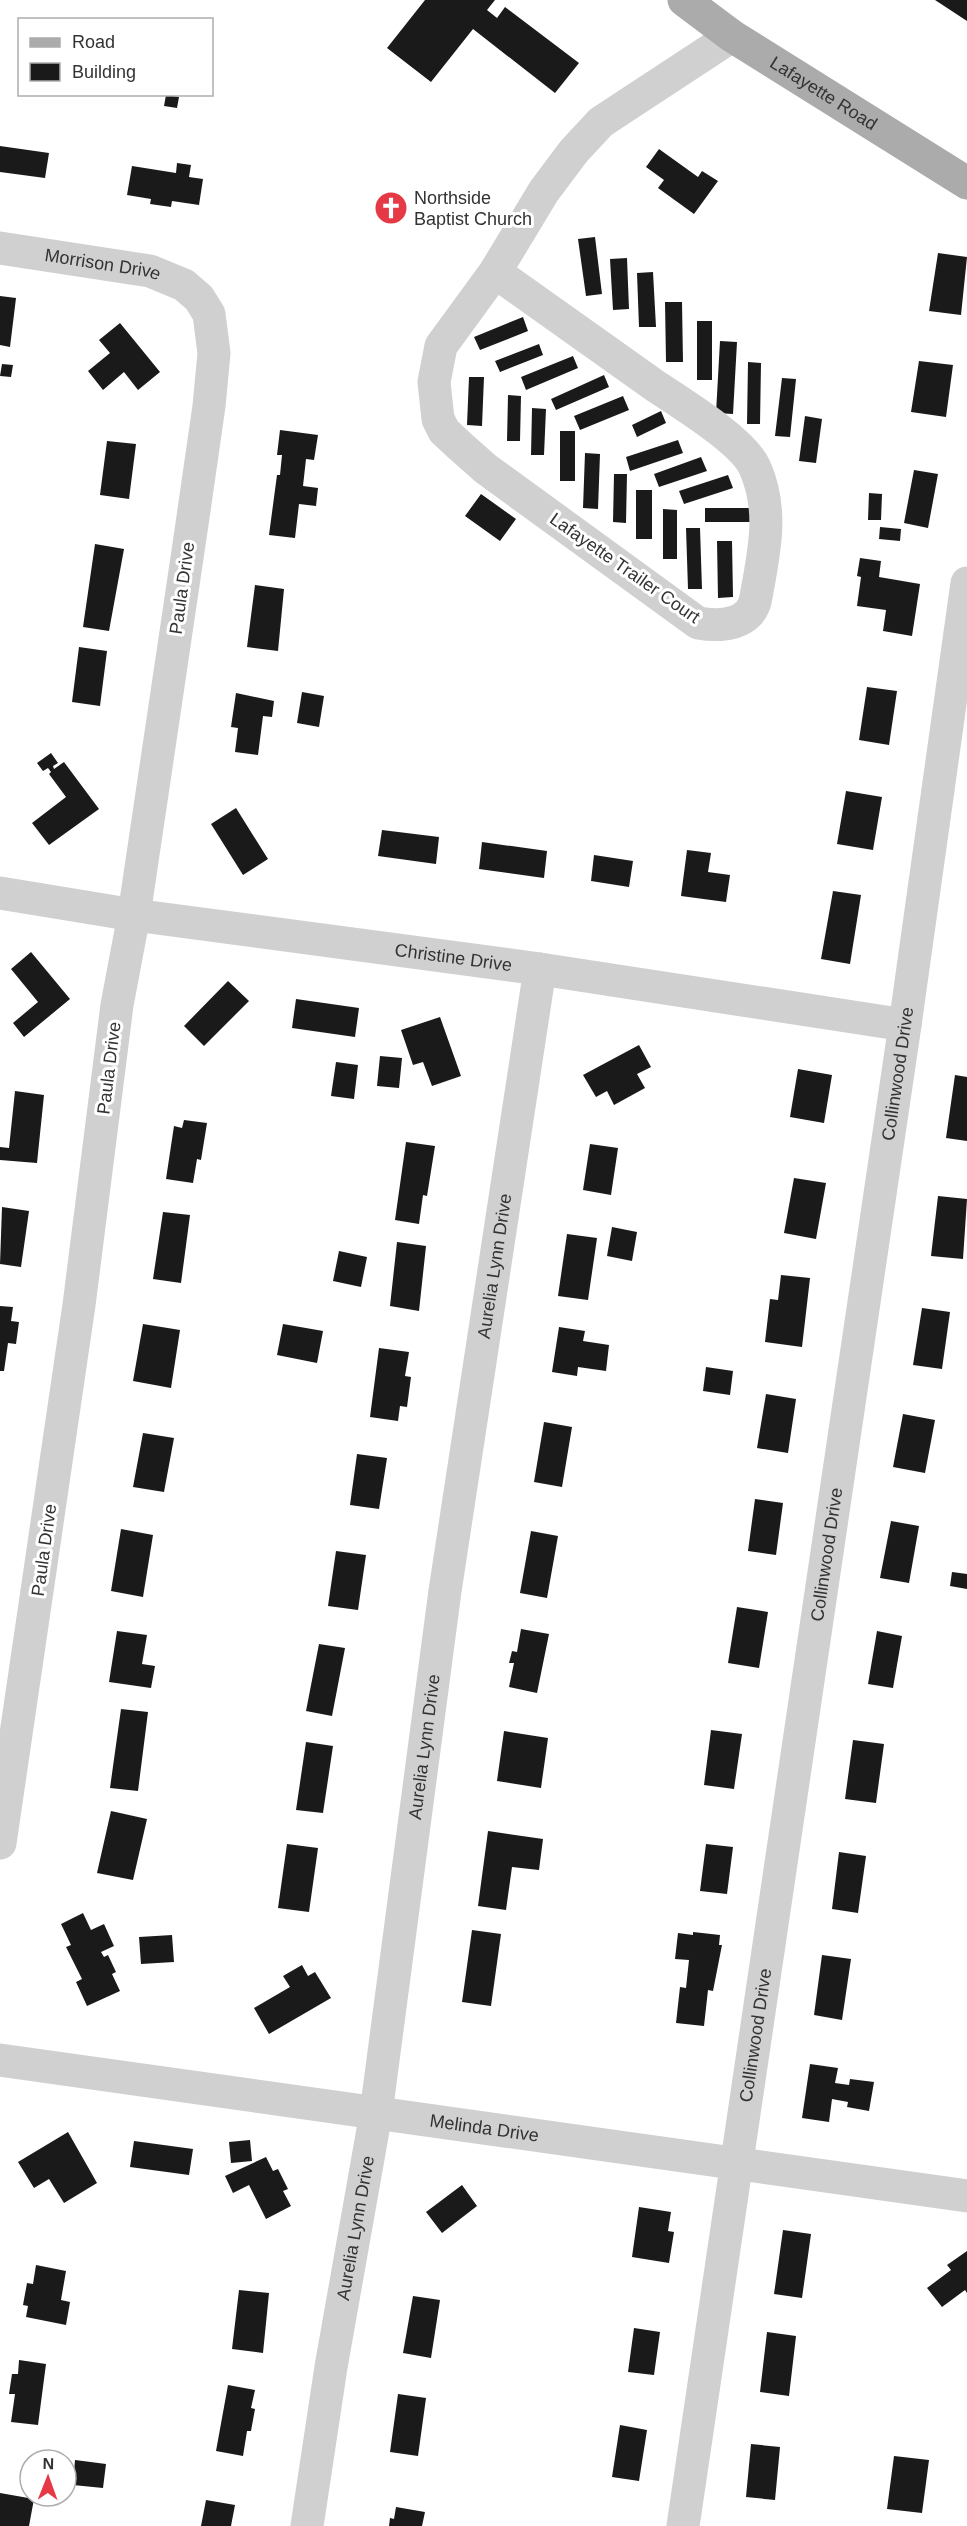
<svg xmlns="http://www.w3.org/2000/svg" width="967" height="2526" font-family="Arial,sans-serif">
<style>
.building{fill:#1a1a1a}
.lines{fill:none;stroke-linecap:round;stroke-linejoin:round}
.minor{stroke:#d0d0d0;stroke-width:33}
.major{stroke:#ababab;stroke-width:33}
.labels{text-anchor:middle;dominant-baseline:central;stroke-width:6;stroke-linejoin:round;paint-order:stroke}
.street-label{font-size:18px;fill:#333;stroke:#fff}
.poi-label{font-size:18px;fill:#333;stroke:#fff;text-anchor:start}
</style>
<rect width="100%" height="100%" fill="#fff"/>
<path class="building" d="M 425,0 L 495,0 L 487,10 L 497,18 L 505,7 L 579,63 L 555,93 L 473,29 L 431,82 L 387,48 Z
M 935,0 L 967,0 L 967,21 Z
M 166,95 L 179,97 L 177,108 L 164,106 Z
M 0,146 L 49,153 L 45,178 L 0,172 Z
M 659,149 L 698,177 L 702,171 L 718,181 L 694,214 L 658,188 L 664,180 L 646,167 Z
M 177,163 L 191,165 L 189,177 L 203,179 L 199,205 L 172,201 L 171,207 L 150,204 L 151,199 L 127,195 L 132,166 L 176,173 Z
M 595,237 L 602,294 L 586,296 L 578,239 Z
M 938,253 L 967,257 L 961,315 L 929,311 Z
M 627,258 L 629,309 L 613,310 L 610,259 Z
M 653,272 L 656,327 L 639,327 L 637,273 Z
M 0,296 L 16,298 L 10,347 L 0,345 Z
M 665,302 L 682,302 L 683,362 L 666,362 Z
M 523,317 L 528,331 L 480,350 L 474,337 Z
M 697,321 L 712,321 L 712,380 L 697,380 Z
M 120,323 L 160,372 L 138,390 L 124,372 L 103,390 L 88,371 L 110,353 L 99,340 Z
M 720,341 L 737,342 L 733,414 L 716,413 Z
M 539,344 L 543,355 L 500,372 L 495,361 Z
M 573,356 L 578,368 L 526,390 L 521,377 Z
M 919,361 L 953,365 L 946,417 L 911,412 Z
M 748,362 L 761,363 L 760,424 L 747,424 Z
M 2,364 L 13,365 L 11,377 L 0,376 Z
M 604,375 L 609,387 L 556,410 L 551,399 Z
M 469,377 L 484,377 L 482,426 L 467,425 Z
M 782,378 L 796,379 L 790,437 L 775,436 Z
M 508,395 L 521,396 L 520,441 L 507,441 Z
M 623,396 L 629,410 L 580,430 L 574,416 Z
M 532,408 L 546,409 L 544,455 L 531,455 Z
M 661,411 L 666,423 L 637,437 L 632,425 Z
M 805,416 L 822,419 L 816,463 L 799,461 Z
M 280,430 L 318,435 L 314,460 L 306,459 L 303,486 L 318,488 L 316,506 L 299,504 L 295,538 L 269,535 L 277,475 L 280,475 L 282,455 L 277,455 Z
M 560,431 L 575,431 L 575,481 L 560,481 Z
M 678,440 L 683,453 L 630,471 L 626,457 Z
M 107,441 L 136,444 L 129,499 L 100,495 Z
M 585,453 L 600,454 L 598,509 L 583,508 Z
M 701,457 L 707,471 L 659,487 L 654,474 Z
M 914,470 L 938,474 L 928,528 L 904,523 Z
M 614,474 L 627,474 L 626,523 L 613,522 Z
M 728,475 L 733,488 L 684,504 L 679,491 Z
M 636,490 L 652,490 L 652,539 L 636,539 Z
M 869,493 L 882,494 L 881,520 L 868,520 Z
M 481,494 L 516,519 L 500,541 L 465,516 Z
M 705,508 L 754,508 L 754,522 L 705,522 Z
M 663,509 L 677,510 L 677,559 L 663,559 Z
M 880,527 L 901,529 L 900,541 L 879,539 Z
M 686,528 L 700,528 L 702,589 L 688,589 Z
M 717,541 L 732,541 L 733,597 L 718,598 Z
M 95,544 L 124,549 L 109,631 L 83,627 Z
M 860,558 L 881,561 L 879,577 L 920,584 L 912,636 L 883,631 L 886,610 L 857,606 L 861,577 L 857,576 Z
M 255,585 L 284,589 L 278,651 L 247,647 Z
M 79,647 L 107,651 L 100,706 L 72,702 Z
M 867,687 L 897,691 L 889,745 L 859,740 Z
M 302,692 L 324,696 L 319,727 L 297,723 Z
M 236,693 L 274,701 L 272,717 L 263,716 L 258,755 L 235,752 L 238,728 L 231,727 Z
M 51,753 L 58,763 L 53,766 L 54,769 L 64,762 L 99,809 L 49,845 L 32,823 L 66,797 L 49,774 L 51,772 L 48,768 L 43,771 L 37,763 Z
M 846,791 L 882,797 L 873,850 L 837,844 Z
M 236,808 L 268,859 L 243,875 L 211,824 Z
M 382,830 L 439,837 L 436,864 L 378,856 Z
M 482,842 L 547,851 L 544,878 L 479,869 Z
M 687,850 L 711,853 L 708,872 L 730,875 L 726,902 L 681,896 Z
M 594,855 L 633,861 L 629,887 L 591,881 Z
M 833,891 L 861,895 L 850,964 L 821,959 Z
M 31,952 L 70,999 L 24,1037 L 13,1023 L 38,1002 L 11,969 Z
M 228,981 L 249,1001 L 204,1046 L 184,1026 Z
M 296,999 L 359,1008 L 355,1037 L 292,1028 Z
M 440,1017 L 461,1076 L 432,1086 L 423,1062 L 413,1065 L 401,1030 Z
M 639,1045 L 651,1067 L 637,1074 L 645,1088 L 614,1105 L 607,1091 L 596,1097 L 583,1075 Z
M 380,1056 L 402,1058 L 399,1088 L 377,1086 Z
M 336,1062 L 358,1065 L 354,1099 L 331,1096 Z
M 798,1069 L 832,1075 L 824,1123 L 790,1117 Z
M 955,1075 L 967,1077 L 967,1141 L 946,1138 Z
M 15,1091 L 44,1095 L 37,1163 L 0,1160 L 0,1147 L 9,1148 Z
M 184,1120 L 207,1123 L 201,1160 L 197,1159 L 193,1183 L 166,1179 L 174,1126 L 182,1128 Z
M 406,1142 L 435,1146 L 427,1196 L 423,1195 L 419,1224 L 395,1220 Z
M 590,1144 L 618,1148 L 611,1195 L 583,1190 Z
M 794,1178 L 826,1183 L 816,1239 L 784,1233 Z
M 938,1196 L 967,1199 L 963,1259 L 931,1256 Z
M 2,1207 L 29,1211 L 21,1267 L 0,1264 Z
M 163,1212 L 190,1215 L 181,1283 L 153,1279 Z
M 612,1227 L 637,1232 L 632,1261 L 607,1256 Z
M 567,1234 L 597,1238 L 588,1300 L 558,1296 Z
M 397,1242 L 426,1246 L 419,1311 L 390,1306 Z
M 339,1251 L 367,1257 L 361,1287 L 333,1281 Z
M 781,1275 L 810,1278 L 802,1347 L 765,1342 L 770,1299 L 778,1300 Z
M 0,1306 L 13,1307 L 11,1321 L 19,1322 L 16,1344 L 8,1343 L 4,1371 L 0,1371 Z
M 922,1308 L 950,1312 L 942,1369 L 913,1365 Z
M 143,1324 L 180,1330 L 171,1388 L 133,1381 Z
M 283,1324 L 323,1331 L 317,1363 L 277,1355 Z
M 559,1327 L 585,1331 L 583,1341 L 609,1345 L 606,1371 L 578,1367 L 577,1376 L 552,1372 Z
M 379,1348 L 409,1352 L 405,1376 L 411,1377 L 407,1407 L 400,1406 L 398,1421 L 370,1417 Z
M 706,1367 L 733,1371 L 730,1395 L 703,1391 Z
M 766,1394 L 796,1399 L 788,1453 L 757,1448 Z
M 903,1414 L 935,1420 L 925,1473 L 893,1467 Z
M 544,1422 L 572,1427 L 562,1487 L 534,1482 Z
M 143,1433 L 174,1438 L 164,1492 L 133,1487 Z
M 357,1454 L 387,1458 L 379,1509 L 350,1505 Z
M 755,1499 L 783,1503 L 776,1555 L 748,1551 Z
M 891,1521 L 919,1526 L 909,1583 L 880,1578 Z
M 121,1529 L 153,1535 L 143,1597 L 111,1591 Z
M 531,1531 L 558,1536 L 547,1598 L 520,1593 Z
M 336,1551 L 366,1555 L 358,1610 L 328,1606 Z
M 952,1572 L 967,1574 L 967,1589 L 950,1586 Z
M 737,1607 L 768,1612 L 759,1668 L 728,1663 Z
M 521,1629 L 549,1634 L 537,1693 L 509,1687 L 514,1663 L 509,1663 L 512,1651 L 517,1652 Z
M 117,1631 L 147,1635 L 142,1664 L 155,1666 L 151,1688 L 109,1682 Z
M 877,1631 L 902,1636 L 893,1688 L 868,1684 Z
M 319,1644 L 345,1648 L 332,1716 L 306,1711 Z
M 121,1709 L 148,1712 L 138,1791 L 110,1788 Z
M 711,1730 L 742,1734 L 734,1789 L 704,1785 Z
M 504,1731 L 548,1738 L 541,1788 L 497,1781 Z
M 853,1740 L 884,1744 L 876,1803 L 845,1799 Z
M 306,1742 L 333,1746 L 323,1813 L 296,1810 Z
M 111,1811 L 147,1819 L 133,1880 L 97,1873 Z
M 488,1831 L 543,1839 L 539,1870 L 512,1867 L 506,1910 L 478,1906 Z
M 287,1844 L 318,1848 L 309,1912 L 278,1908 Z
M 706,1844 L 733,1847 L 727,1894 L 700,1891 Z
M 839,1852 L 866,1856 L 858,1913 L 832,1909 Z
M 83,1913 L 91,1930 L 104,1924 L 114,1946 L 101,1952 L 104,1957 L 108,1955 L 116,1972 L 112,1974 L 120,1991 L 87,2006 L 76,1982 L 82,1979 L 66,1947 L 71,1945 L 61,1924 Z
M 472,1930 L 501,1934 L 491,2006 L 462,2002 Z
M 693,1932 L 720,1935 L 719,1945 L 722,1945 L 713,1991 L 708,1990 L 704,2026 L 676,2023 L 680,1987 L 686,1988 L 689,1960 L 675,1959 L 678,1933 L 693,1935 Z
M 172,1935 L 174,1962 L 141,1964 L 139,1937 Z
M 822,1955 L 851,1959 L 842,2020 L 814,2015 Z
M 302,1965 L 308,1976 L 315,1972 L 331,1998 L 269,2034 L 254,2008 L 290,1987 L 283,1976 Z
M 810,2064 L 838,2068 L 835,2083 L 849,2085 L 850,2079 L 874,2082 L 869,2111 L 847,2107 L 848,2102 L 832,2099 L 829,2122 L 802,2118 Z
M 68,2132 L 97,2183 L 64,2203 L 49,2179 L 34,2188 L 18,2162 Z
M 250,2140 L 252,2161 L 231,2163 L 229,2142 Z
M 134,2141 L 193,2149 L 189,2175 L 130,2167 Z
M 266,2157 L 273,2171 L 278,2169 L 288,2189 L 283,2191 L 291,2206 L 266,2219 L 249,2185 L 233,2193 L 225,2176 Z
M 462,2185 L 477,2206 L 442,2233 L 426,2212 Z
M 639,2207 L 671,2212 L 668,2231 L 674,2232 L 669,2263 L 632,2257 Z
M 783,2230 L 811,2234 L 802,2298 L 774,2294 Z
M 967,2251 L 967,2293 L 965,2290 L 942,2307 L 927,2288 L 951,2270 L 947,2265 Z
M 36,2265 L 66,2271 L 61,2300 L 70,2302 L 66,2325 L 26,2317 L 28,2306 L 23,2305 L 27,2283 L 33,2284 Z
M 239,2290 L 269,2293 L 263,2353 L 232,2349 Z
M 413,2296 L 440,2300 L 431,2358 L 403,2353 Z
M 634,2328 L 660,2332 L 654,2375 L 628,2372 Z
M 767,2332 L 796,2336 L 789,2396 L 760,2392 Z
M 19,2360 L 46,2364 L 38,2425 L 11,2422 L 15,2394 L 9,2394 L 12,2374 L 18,2374 Z
M 228,2385 L 255,2390 L 251,2408 L 255,2409 L 251,2431 L 247,2431 L 243,2456 L 216,2451 Z
M 398,2394 L 426,2398 L 418,2456 L 390,2452 Z
M 620,2425 L 647,2430 L 639,2481 L 612,2477 Z
M 751,2444 L 780,2447 L 775,2500 L 746,2497 Z
M 894,2456 L 929,2460 L 922,2513 L 887,2509 Z
M 75,2460 L 106,2464 L 103,2488 L 73,2485 Z
M 0,2493 L 34,2499 L 29,2526 L 0,2526 Z
M 206,2500 L 235,2505 L 231,2526 L 201,2526 Z
M 396,2507 L 425,2512 L 422,2526 L 389,2526 L 390,2518 L 394,2519 Z"/>
<g class="lines">
<g class="minor">
<path id="s1" d="M 0,248 L 150,271 L 184,285 L 199,298 L 209,314 L 214,353 L 209,406 L 191,531 L 134,915 L 117,1005 L 79,1305 L 0,1843"/>
<path d="M 495,272 C 548,310 601,347 654,385 C 679,402 744,441 755,468 C 774,511 764,552 756,597 C 752,625 721,627 698,623 L 486,469 L 460,446 L 444,431 L 438,419 L 434,382 L 441,346 L 495,272 L 544,191 L 574,151 L 601,122 L 732,36"/>
<path id="s2" d="M 0,893 L 134,915 L 540,969 L 905,1025"/>
<path id="s3" d="M 0,2060 L 967,2196"/>
<path id="s4" d="M 307,2526 L 331,2367 L 376,2113 L 445,1591 L 540,969"/>
<path id="s5" d="M 683,2526 L 905,1025 L 967,583"/>
</g>
<path class="major" id="s6" d="M 684,0 L 732,36 L 967,183"/>
</g>
<defs>
<g id="church-disc" transform="scale(1.725)"><circle r="9.5" fill="#e63946" stroke="#fff"/><path d="M-1.2-6h2.4v3.5h3.3v2.4h-3.3V6h-2.4V-.1h-3.3v-2.4h3.3Z" fill="#fff"/></g>
</defs>
<g fill-rule="evenodd">
<use href="#church-disc" x="391" y="208"/>
</g>
<g class="labels">
<g class="street-label">
<text stroke="none"><textPath href="#s6" startOffset="168">Lafayette Road</textPath></text>
<text stroke="none"><textPath href="#s1" startOffset="104">Morrison Drive</textPath></text>
<text transform="translate(625 568) rotate(35)">Lafayette Trailer Court</text>
<text transform="translate(182 588) rotate(-82)">Paula Drive</text>
<text stroke="none"><textPath href="#s2" startOffset="458">Christine Drive</textPath></text>
<text transform="translate(109 1068) rotate(-83)">Paula Drive</text>
<text stroke="none"><textPath href="#s5" startOffset="1468">Collinwood Drive</textPath></text>
<text stroke="none"><textPath href="#s4" startOffset="1274">Aurelia Lynn Drive</textPath></text>
<text transform="translate(44 1550) rotate(-82)">Paula Drive</text>
<text stroke="none"><textPath href="#s5" startOffset="982">Collinwood Drive</textPath></text>
<text stroke="none"><textPath href="#s4" startOffset="788">Aurelia Lynn Drive</textPath></text>
<text stroke="none"><textPath href="#s5" startOffset="496">Collinwood Drive</textPath></text>
<text stroke="none"><textPath href="#s3" startOffset="489">Melinda Drive</textPath></text>
<text stroke="none"><textPath href="#s4" startOffset="302">Aurelia Lynn Drive</textPath></text>
</g>
<g class="poi-label">
<text x="414" y="198">Northside<tspan x="414" dy="21">Baptist Church</tspan></text>
</g>
</g>
<rect x="18" y="18" width="195" height="78" fill="#ffffff" stroke="#adadad" stroke-width="1.5"/>
<rect x="30" y="38" width="30" height="9" fill="#ababab" stroke="#adadad" stroke-width="1.5"/>
<text x="72" y="48" font-size="18" fill="#333333">Road</text>
<rect x="30" y="63" width="30" height="18" fill="#1a1a1a" stroke="#adadad" stroke-width="1.5"/>
<text x="72" y="78" font-size="18" fill="#333333">Building</text>
<g transform="translate(48 2478) rotate(1)"><circle r="28" fill="#ffffff" stroke="#adadad" stroke-width="1.5"/>
<path d="M0-4.5L10 22L0 15L-10 22Z" fill="#e63946"/>
<text y="-9" font-size="16" font-weight="bold" text-anchor="middle" fill="#333333">N</text>
</g>
</svg>
